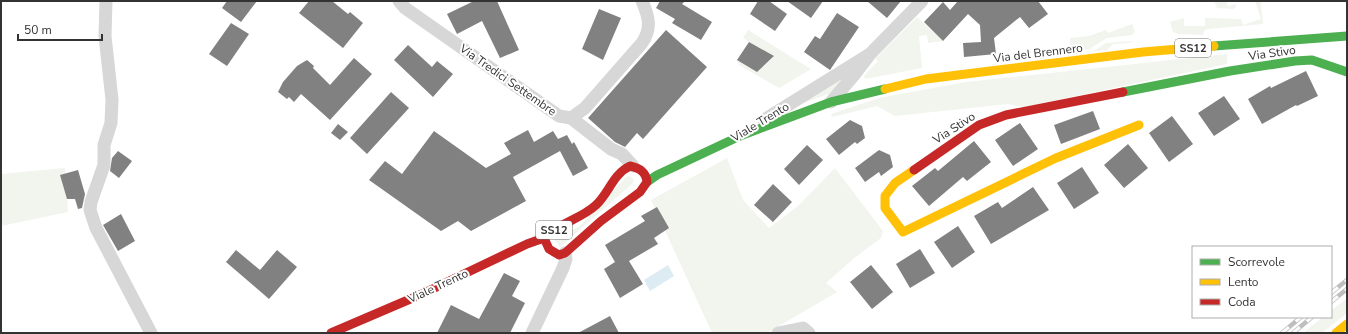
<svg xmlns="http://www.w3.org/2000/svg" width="1348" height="334" font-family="'Nunito Sans',sans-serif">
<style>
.green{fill:#f1f5ed}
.water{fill:#ddebf3}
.building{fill:#818181}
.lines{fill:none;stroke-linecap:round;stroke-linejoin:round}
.street{stroke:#d7d7d7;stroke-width:13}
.fast{stroke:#4caf50;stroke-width:9}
.slow{stroke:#ffc107;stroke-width:9}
.jam{stroke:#c62828;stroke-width:9}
.rail-casing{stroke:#bebebe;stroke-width:4.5}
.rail{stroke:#fff;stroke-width:3;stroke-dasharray:9;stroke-linecap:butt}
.labels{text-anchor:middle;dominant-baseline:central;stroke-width:4;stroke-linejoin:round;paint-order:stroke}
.shield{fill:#fff;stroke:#707070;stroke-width:1}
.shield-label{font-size:11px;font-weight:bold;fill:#333}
.street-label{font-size:12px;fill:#333;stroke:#fff}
</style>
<rect width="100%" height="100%" fill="#fff"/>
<path class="green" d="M 1214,1 L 1226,1 L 1228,6 L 1236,4 L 1236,7 L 1233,9 L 1217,8 Z
M 1255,1 L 1261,1 L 1261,3 L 1263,24 L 1208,29 L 1204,31 L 1203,35 L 1178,34 L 1173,32 L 1170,22 L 1184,18 L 1184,26 L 1205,26 L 1205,18 L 1241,19 L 1243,25 L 1261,19 Z
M 917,17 L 943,41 L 928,43 L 927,35 L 919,36 L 922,68 L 865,79 L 864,76 L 878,61 L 875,59 Z
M 1132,24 L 1135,32 L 1132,35 L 1107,38 L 1089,49 L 1070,51 L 1070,38 L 1089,36 L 1106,30 L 1108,33 Z
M 748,30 L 811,69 L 779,88 L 739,65 L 737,60 L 757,72 L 774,57 L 743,38 Z
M 1134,41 L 1129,43 L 1113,44 L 1107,50 L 1092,52 L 1106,43 Z
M 1227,54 L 1227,64 L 1024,107 L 1008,104 L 895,116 L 877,106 L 832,117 L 831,114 L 879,98 L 966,82 Z
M 854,71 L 829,94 L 794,106 Z
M 727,158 L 743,200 L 769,228 L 798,206 L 835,168 L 883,231 L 881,238 L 853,259 L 826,283 L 837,292 L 767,333 L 712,333 L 651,200 Z
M 65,168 L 68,212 L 1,226 L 1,174 Z
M 630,176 L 634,180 L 632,184 L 560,247 L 555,241 L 555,239 L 580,226 L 626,177 Z
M 1347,298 L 1347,313 L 1322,333 L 1303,333 L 1323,317 L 1331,317 L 1331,311 Z"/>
<path class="water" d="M 668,265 L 674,276 L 650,291 L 644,280 Z"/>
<path class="building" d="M 227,1 L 257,1 L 241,22 L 222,8 Z
M 309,1 L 332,1 L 348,14 L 350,12 L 363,23 L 343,48 L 299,13 Z
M 474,1 L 497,1 L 519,50 L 500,58 L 482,21 L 457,34 L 447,14 Z
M 660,1 L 685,1 L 682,4 L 712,22 L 701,40 L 672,23 L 675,19 L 656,8 Z
M 758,1 L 769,1 L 787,14 L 775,31 L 750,14 Z
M 787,1 L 823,1 L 811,18 Z
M 867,1 L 901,1 L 887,18 Z
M 958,1 L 1038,1 L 1048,14 L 1029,28 L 1020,17 L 994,38 L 996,54 L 964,57 L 963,43 L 981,42 L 980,25 L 968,14 L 943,41 L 924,22 L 943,2 L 950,10 Z
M 599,9 L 621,18 L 603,60 L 582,49 Z
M 837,13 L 859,27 L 830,70 L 804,52 L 815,36 L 820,39 Z
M 231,23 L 249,34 L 227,66 L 209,54 Z
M 666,30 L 707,67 L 643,139 L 637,133 L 625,147 L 615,142 L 588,118 Z
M 749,42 L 774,56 L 757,72 L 737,60 Z
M 408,45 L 432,67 L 437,61 L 453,74 L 433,97 L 394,60 Z
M 354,58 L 372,74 L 330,120 L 301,94 L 294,102 L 289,97 L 287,99 L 278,92 L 283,82 L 297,66 L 307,60 L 314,66 L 313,68 L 330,85 Z
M 1306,71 L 1318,96 L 1297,106 L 1296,105 L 1262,124 L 1248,99 L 1270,86 L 1271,88 Z
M 391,92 L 409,108 L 367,154 L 350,138 Z
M 1224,96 L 1240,119 L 1214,136 L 1198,113 Z
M 1093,111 L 1100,129 L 1061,144 L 1054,125 Z
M 1172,116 L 1193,144 L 1169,162 L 1149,133 Z
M 850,120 L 862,126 L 865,138 L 857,144 L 855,142 L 839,155 L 826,139 Z
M 1020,123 L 1038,149 L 1013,166 L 995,140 Z
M 338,124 L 348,132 L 340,140 L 331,133 Z
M 528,130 L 534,142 L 553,131 L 558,139 L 567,135 L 572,144 L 574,142 L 588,168 L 573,176 L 560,151 L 513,177 L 526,201 L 471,231 L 458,221 L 441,231 L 369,180 L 385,161 L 402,174 L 434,131 L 486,168 L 511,154 L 504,143 Z
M 974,141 L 991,162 L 967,181 L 963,177 L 929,206 L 912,186 L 935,168 L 938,171 Z
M 1128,144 L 1148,168 L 1124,188 L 1104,165 Z
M 807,145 L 823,160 L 799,185 L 784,169 Z
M 879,150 L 890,155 L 893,167 L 881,176 L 879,172 L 865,182 L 855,168 Z
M 118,151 L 132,161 L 119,178 L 110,171 L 112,158 Z
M 1082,167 L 1099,193 L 1074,209 L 1057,183 Z
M 78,170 L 85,194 L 82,208 L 78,209 L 75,199 L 67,199 L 60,175 Z
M 773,184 L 792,202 L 773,222 L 754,205 Z
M 1033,187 L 1049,210 L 991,244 L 974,216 L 998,202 L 1002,208 Z
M 657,207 L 669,228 L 654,238 L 658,244 L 629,261 L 643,284 L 620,298 L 604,269 L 615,262 L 605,245 L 645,221 L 641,216 Z
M 121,214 L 135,241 L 118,251 L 103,225 Z
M 958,226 L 975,252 L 952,268 L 934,242 Z
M 920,249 L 935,273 L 910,288 L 896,264 Z
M 236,250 L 260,270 L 277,250 L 297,267 L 269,299 L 226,262 Z
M 871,265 L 893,292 L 872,309 L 850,282 Z
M 504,273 L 520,281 L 512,296 L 525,303 L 510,333 L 437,333 L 451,305 L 479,319 Z
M 610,316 L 619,333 L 578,333 Z"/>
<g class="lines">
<path class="street" d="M 106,1 L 105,36 L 112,100 L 111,123 L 104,145 L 104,165 L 91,202 L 90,210 L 96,228 L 151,333
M 399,1 L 405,8 L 559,116 L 571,118 L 611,149 L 622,154 L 633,166
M 831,102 L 854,75 L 870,54 L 922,1
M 571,118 L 585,108 L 642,43 C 652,28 649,17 642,1
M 764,120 L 870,54
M 532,333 L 563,268 L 566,259 L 565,253
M 778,333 L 803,328 L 809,333"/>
<path class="fast" d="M 1214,46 L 1347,36
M 1123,92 L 1230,71 L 1295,61 L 1312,60 L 1347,72
M 647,182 L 657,175 L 740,136 L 831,102 L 885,89"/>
<path class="slow" d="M 885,89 L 926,79 L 1143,52 L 1214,46
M 914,170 L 895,183 L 885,196 L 885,208 L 903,232 L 1056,158 L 1139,125
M 1336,333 L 1347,324"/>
<path class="jam" d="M 630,166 C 640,168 646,172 647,182 L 640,192 L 601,221 L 565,253 L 559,255 L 549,249 L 544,238 C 559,223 581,219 596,205 C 609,193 613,174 630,166 Z
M 914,170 L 979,125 L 1006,115 L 1123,92
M 331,333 L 422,294 L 527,244 L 544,238"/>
<g class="rail-casing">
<path id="rail" d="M 1331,293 L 1347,280
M 1331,302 L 1347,289
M 1282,333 L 1301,317
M 1293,333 L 1312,317"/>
</g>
<use href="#rail" class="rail"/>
</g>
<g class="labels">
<g class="shield">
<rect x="1175" y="39" width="36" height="18" rx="3"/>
<rect x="536" y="221" width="36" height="18" rx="3"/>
</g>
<g class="shield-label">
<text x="1193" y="48">SS12</text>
<text x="554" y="230">SS12</text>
</g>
<g class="street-label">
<text transform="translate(1038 53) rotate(-7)">Via del Brennero</text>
<text transform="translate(1272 53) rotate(-8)">Via Stivo</text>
<text transform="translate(508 80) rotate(35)">Via Tredici Settembre</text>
<text transform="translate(760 122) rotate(-31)">Viale Trento</text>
<text transform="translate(954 128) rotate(-33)">Via Stivo</text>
<text transform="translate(438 286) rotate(-25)">Viale Trento</text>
</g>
</g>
<rect width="1348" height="334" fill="none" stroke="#333333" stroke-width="4"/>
<rect x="1192" y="246" width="140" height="72" fill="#ffffff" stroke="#adadad"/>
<rect x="1200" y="259" width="20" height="6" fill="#4caf50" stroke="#adadad"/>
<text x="1228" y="266" font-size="12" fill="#333333">Scorrevole</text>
<rect x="1200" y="279" width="20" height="6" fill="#ffc107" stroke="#adadad"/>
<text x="1228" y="286" font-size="12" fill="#333333">Lento</text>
<rect x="1200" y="299" width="20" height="6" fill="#c62828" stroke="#adadad"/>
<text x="1228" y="306" font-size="12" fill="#333333">Coda</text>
<path d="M18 34v6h84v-6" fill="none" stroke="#333333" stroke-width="2"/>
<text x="24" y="34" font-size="12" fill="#333333" stroke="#ffffff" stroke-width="3" paint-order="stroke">50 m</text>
</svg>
